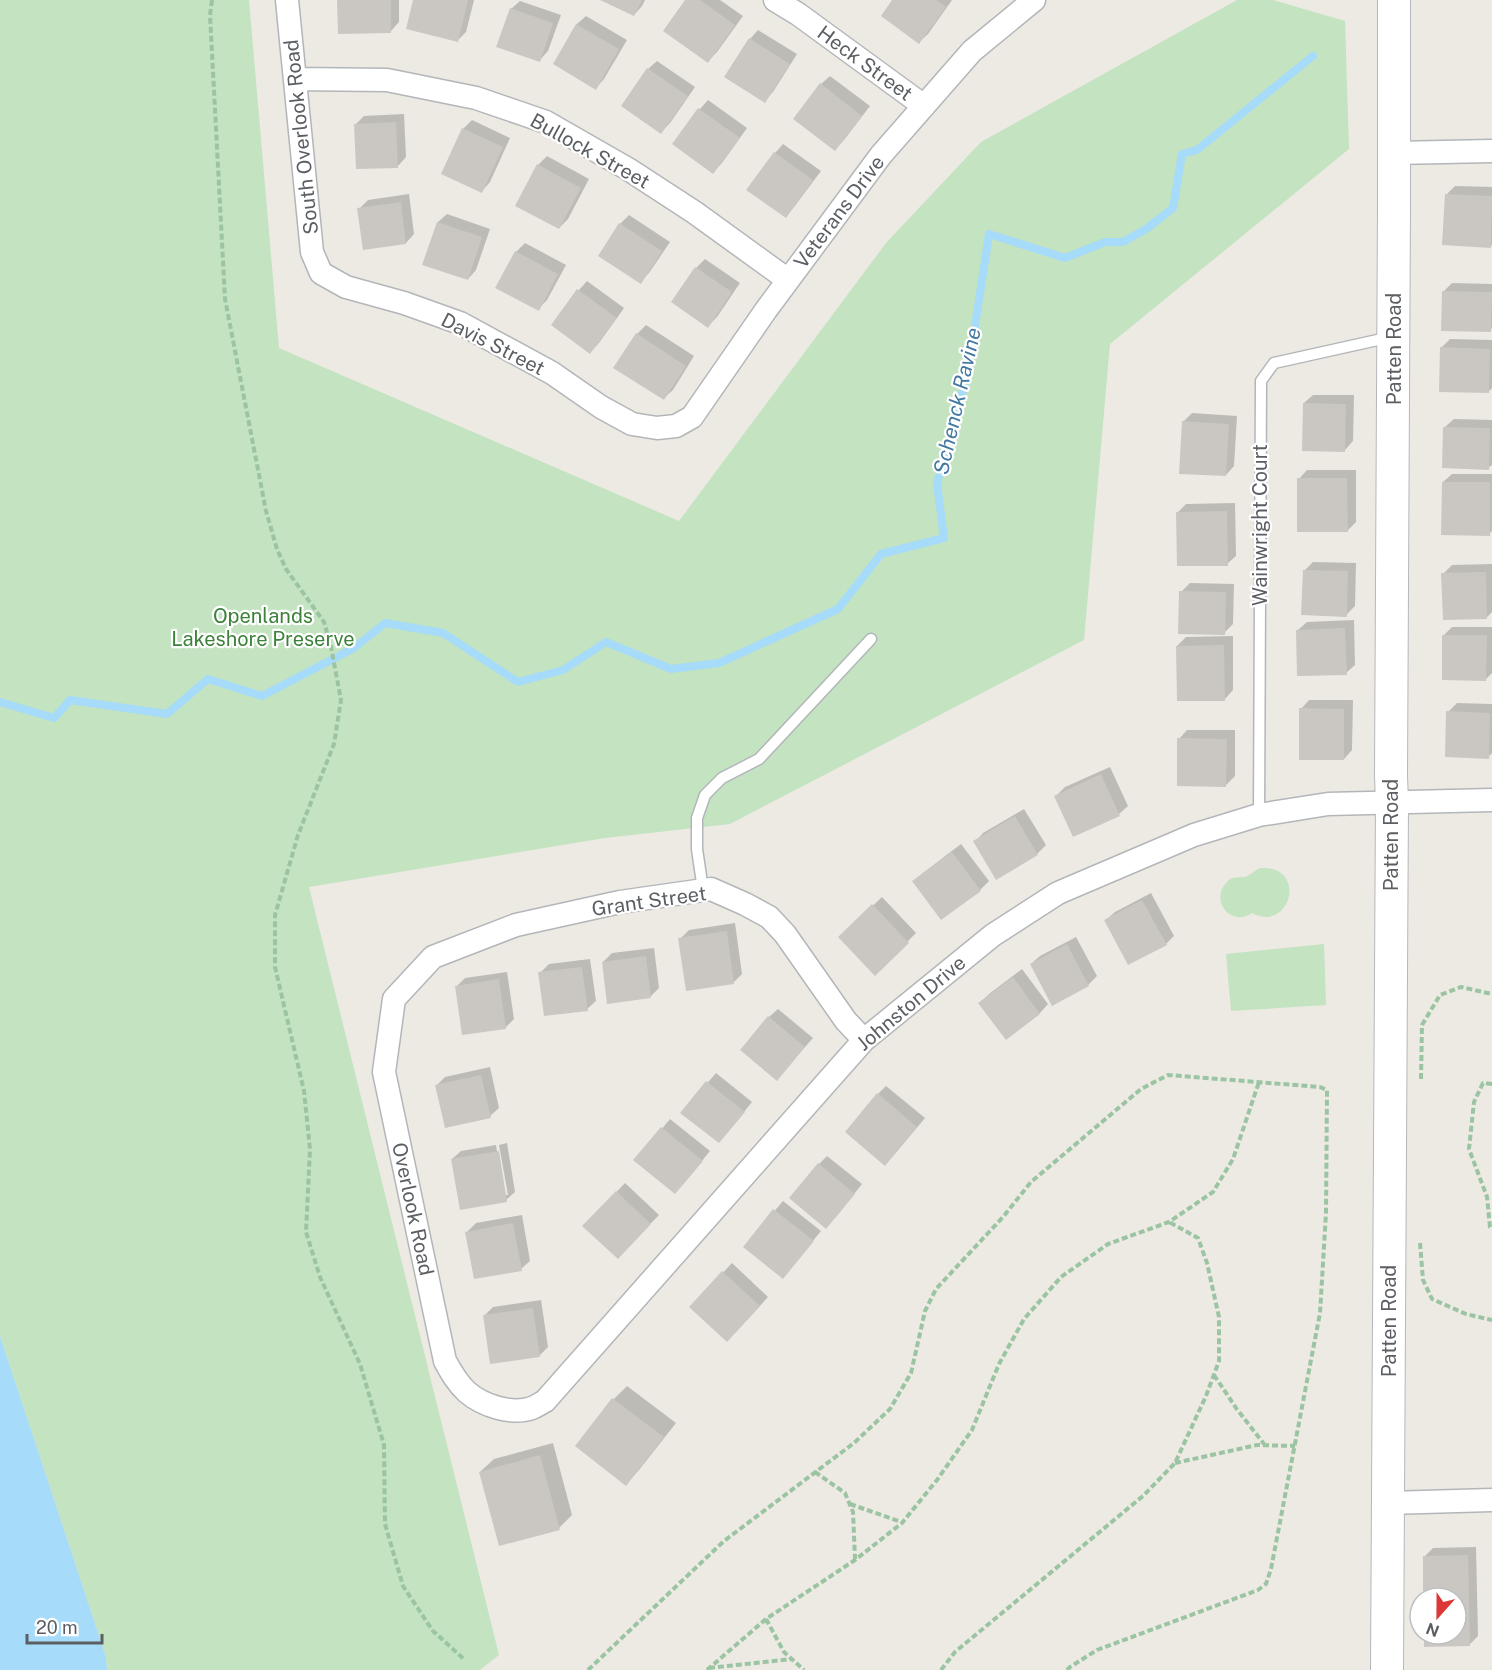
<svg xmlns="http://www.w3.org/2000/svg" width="1492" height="1670" font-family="'Public Sans',sans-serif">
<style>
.green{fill:#c3e3c1}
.water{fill:#a6dbf9}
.shadow{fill:#0003}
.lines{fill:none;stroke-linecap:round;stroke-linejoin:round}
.stream{stroke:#a6dbf9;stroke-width:8}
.building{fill:#cac7c2}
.lane-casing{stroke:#b3b6b9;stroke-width:13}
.street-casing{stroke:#b3b6b9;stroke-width:25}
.secondary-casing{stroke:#b4b8bc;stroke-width:34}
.path{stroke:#9bc4a3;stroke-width:4;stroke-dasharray:6 3;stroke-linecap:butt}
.lane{stroke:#fff;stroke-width:10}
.street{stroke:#fff;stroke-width:22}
.secondary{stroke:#fff;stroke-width:32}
.labels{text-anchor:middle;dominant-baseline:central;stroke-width:4.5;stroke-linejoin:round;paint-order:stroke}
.street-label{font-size:20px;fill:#5b5f63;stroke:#fff}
.park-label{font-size:20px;fill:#3d823a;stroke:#fff}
.water-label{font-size:21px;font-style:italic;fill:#4278a2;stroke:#fff}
</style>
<rect width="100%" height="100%" fill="#edeae3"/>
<path class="green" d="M 0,0 L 249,0 L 279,348 L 679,521 L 886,243 L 981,142 L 1237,0 L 1273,0 L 1345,21 L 1349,149 L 1110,344 L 1084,640 L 730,824 L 605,838 L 309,887 L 499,1655 L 480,1670 L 107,1670 L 106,1657 L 0,1336 Z
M 1260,868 C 1309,865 1290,934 1252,913 C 1231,928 1209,900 1227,882 C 1232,876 1237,878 1244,877 C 1250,876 1255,870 1260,868 Z
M 1324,944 L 1326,1005 L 1231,1011 L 1226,954 Z"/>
<path class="water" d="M 0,1336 L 106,1657 L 107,1670 L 0,1670 Z"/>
<path class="shadow" d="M 339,0 L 399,0 L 399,22 L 391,31 Z
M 415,0 L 474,0 L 466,32 L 458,40 Z
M 603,0 L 645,0 L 642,6 L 634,15 Z
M 687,0 L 720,0 L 743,16 L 717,52 L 708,61 Z
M 894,0 L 952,0 L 928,34 L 919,42 Z
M 520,1 L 561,15 L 548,51 L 540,60 L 511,9 Z
M 586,16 L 627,40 L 604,79 L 596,88 L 555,64 L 577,24 Z
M 758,30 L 797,54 L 773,92 L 764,101 L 750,39 Z
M 657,61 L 695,87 L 670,123 L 661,132 L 648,69 Z
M 830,76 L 870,106 L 844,140 L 835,149 L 821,84 Z
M 708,100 L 747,128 L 722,163 L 713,172 L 674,144 L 700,109 Z
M 404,114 L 406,157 L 398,166 L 355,125 L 364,116 Z
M 472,120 L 510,138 L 490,182 L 482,191 L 463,129 Z
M 783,144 L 821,171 L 794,207 L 786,216 L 775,153 Z
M 547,156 L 589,179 L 568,219 L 559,228 L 538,165 Z
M 1455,186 L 1492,187 L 1492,245 L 1490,247 L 1447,194 Z
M 409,194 L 414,234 L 406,243 L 359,209 L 368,200 Z
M 447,214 L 490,229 L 476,270 L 468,279 L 438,222 Z
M 629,215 L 670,242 L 649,273 L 640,282 L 600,255 L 620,224 Z
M 525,243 L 566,265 L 547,300 L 538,309 L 497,287 L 516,252 Z
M 705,259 L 740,283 L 717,317 L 708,326 L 673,302 L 696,268 Z
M 587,281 L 624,308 L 599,343 L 590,352 L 553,325 L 579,290 Z
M 1452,283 L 1492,284 L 1492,328 L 1490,330 L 1443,292 Z
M 646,325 L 694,356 L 673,390 L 664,398 L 637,334 Z
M 1450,339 L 1492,340 L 1492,388 L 1488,392 L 1441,348 Z
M 1313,395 L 1354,395 L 1353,441 L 1345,450 L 1304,403 Z
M 1192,413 L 1237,416 L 1234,466 L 1226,475 L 1183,422 Z
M 1454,419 L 1492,420 L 1492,465 L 1488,468 L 1445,427 Z
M 1307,470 L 1356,470 L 1356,522 L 1347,531 L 1299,479 Z
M 1452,474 L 1492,474 L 1492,531 L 1489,534 L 1443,482 Z
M 1235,503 L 1236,556 L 1227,564 L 1177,513 L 1186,504 Z
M 1313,562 L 1356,563 L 1355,606 L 1346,615 L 1304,571 Z
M 1492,564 L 1492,612 L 1487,617 L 1443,574 L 1452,565 Z
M 1190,583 L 1234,584 L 1233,624 L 1224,633 L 1181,592 Z
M 1354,620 L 1355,665 L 1346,673 L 1298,630 L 1307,622 Z
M 1452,627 L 1492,627 L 1492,673 L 1486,679 L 1443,636 Z
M 1233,636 L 1233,690 L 1225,699 L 1177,646 L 1186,637 Z
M 1309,700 L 1353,700 L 1352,750 L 1344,759 L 1301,709 Z
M 1457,703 L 1492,704 L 1492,753 L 1488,757 L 1448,712 Z
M 1187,730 L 1235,730 L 1235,776 L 1226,785 L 1179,739 Z
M 1110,767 L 1128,806 L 1119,814 L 1074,835 L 1056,796 L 1065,787 Z
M 1024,809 L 1046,845 L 1037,854 L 996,878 L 975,842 L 983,833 Z
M 961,844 L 989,881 L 980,890 L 941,918 L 914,881 L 923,873 Z
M 1151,893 L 1174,936 L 1166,944 L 1106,920 L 1115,912 Z
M 882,897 L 916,933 L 875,974 L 840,937 Z
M 735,923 L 742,974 L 733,983 L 680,939 L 689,930 Z
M 1076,937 L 1097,976 L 1088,985 L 1031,964 L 1040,956 Z
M 654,948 L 659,988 L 650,997 L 603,962 L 612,953 Z
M 590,959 L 596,1001 L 587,1009 L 540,973 L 549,964 Z
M 1022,969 L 1048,1004 L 1040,1013 L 1006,1038 L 980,1003 L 989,994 Z
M 507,972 L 514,1019 L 505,1028 L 457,986 L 465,978 Z
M 778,1009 L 813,1038 L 785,1070 L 769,1017 Z
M 490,1067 L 499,1108 L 490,1116 L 437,1085 L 445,1077 Z
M 716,1073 L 752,1102 L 727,1133 L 682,1113 Z
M 886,1086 L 925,1118 L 894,1155 L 878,1094 Z
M 670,1119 L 710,1151 L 684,1183 L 636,1160 Z
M 507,1143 L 515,1192 L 506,1200 L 452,1159 L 461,1151 L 496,1145 L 504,1195 L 508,1195 L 499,1145 Z
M 827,1156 L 862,1184 L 835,1218 L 819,1164 Z
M 625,1183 L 659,1215 L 618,1257 L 584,1226 Z
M 783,1201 L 821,1231 L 791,1268 L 745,1246 Z
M 522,1215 L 530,1261 L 521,1269 L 467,1232 L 476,1223 Z
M 732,1263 L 768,1297 L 736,1332 L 691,1307 Z
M 541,1300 L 548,1347 L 539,1356 L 484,1316 L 493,1307 Z
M 627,1386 L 676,1423 L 639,1470 L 626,1484 L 577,1446 L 614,1399 Z
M 553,1443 L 572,1515 L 559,1528 L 480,1472 L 494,1459 Z
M 1476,1547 L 1478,1636 L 1469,1645 L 1426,1634 L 1456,1634 L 1456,1598 L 1425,1598 L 1424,1557 L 1433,1548 Z"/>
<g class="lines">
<path class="stream" d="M 0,702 L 54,718 L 70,700 L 167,714 L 208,679 L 262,696 L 354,648 L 385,623 L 443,633 L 518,682 L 563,670 L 606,642 L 671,669 L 719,663 L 838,609 L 881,554 L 944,538 L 937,483 L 968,372 L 989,234 L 1065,258 L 1105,242 L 1123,242 L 1146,229 L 1173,208 L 1182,154 L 1197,150 L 1313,56"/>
</g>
<path class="building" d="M 337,0 L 391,0 L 391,33 L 338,34 Z
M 413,0 L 468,0 L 458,42 L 406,29 Z
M 600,0 L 642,0 L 634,16 Z
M 685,0 L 700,0 L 735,25 L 708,63 L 663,31 Z
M 892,0 L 937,0 L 946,7 L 919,44 L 881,16 Z
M 510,8 L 553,23 L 540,62 L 496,47 Z
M 576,24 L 619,49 L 596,90 L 553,64 Z
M 749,38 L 790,64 L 765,103 L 724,77 Z
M 647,68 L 688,96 L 661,134 L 621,106 Z
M 820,83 L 862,116 L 835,151 L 793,119 Z
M 698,108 L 740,138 L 713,174 L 672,144 Z
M 396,122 L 398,168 L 356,169 L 354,124 Z
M 462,128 L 503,147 L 482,193 L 441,174 Z
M 774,152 L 813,180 L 786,218 L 746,190 Z
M 537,164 L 581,188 L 559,229 L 515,206 Z
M 1445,194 L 1492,196 L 1491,248 L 1442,245 Z
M 401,202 L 406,244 L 363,250 L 357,208 Z
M 437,222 L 482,237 L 468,280 L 422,265 Z
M 619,223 L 662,251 L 641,284 L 598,256 Z
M 515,251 L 558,274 L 539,311 L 495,288 Z
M 695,267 L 732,292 L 708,328 L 671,302 Z
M 577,289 L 617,318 L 590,354 L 551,325 Z
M 1442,291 L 1492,292 L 1491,332 L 1441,331 Z
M 636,333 L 686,366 L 664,400 L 613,368 Z
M 1440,347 L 1490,349 L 1489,393 L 1439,392 Z
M 1303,403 L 1346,404 L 1345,452 L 1302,451 Z
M 1182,421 L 1229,424 L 1226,476 L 1179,474 Z
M 1443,427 L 1490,428 L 1489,470 L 1442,468 Z
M 1297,478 L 1347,478 L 1348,532 L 1297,532 Z
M 1442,482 L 1490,482 L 1490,536 L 1441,535 Z
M 1227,511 L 1228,566 L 1177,566 L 1176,512 Z
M 1303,570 L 1348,571 L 1347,617 L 1301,615 Z
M 1486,572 L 1487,619 L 1443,620 L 1441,573 Z
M 1179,591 L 1226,592 L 1225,635 L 1178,634 Z
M 1345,628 L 1347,675 L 1297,676 L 1296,630 Z
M 1442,635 L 1487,635 L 1486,681 L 1442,680 Z
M 1224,645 L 1225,701 L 1177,701 L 1176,646 Z
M 1299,708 L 1344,709 L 1344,760 L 1299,760 Z
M 1446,711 L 1490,713 L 1489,759 L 1445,757 Z
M 1177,738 L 1227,739 L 1226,787 L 1177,786 Z
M 1101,774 L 1120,816 L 1073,837 L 1054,796 Z
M 1015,816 L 1038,855 L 996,880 L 973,841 Z
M 952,852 L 981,891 L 941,920 L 912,881 Z
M 1142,900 L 1167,945 L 1128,965 L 1104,920 Z
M 872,904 L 909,943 L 875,976 L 838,937 Z
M 727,931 L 734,984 L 686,991 L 678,938 Z
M 1067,944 L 1089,986 L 1052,1006 L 1030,964 Z
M 646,956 L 651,998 L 607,1004 L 602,962 Z
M 582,967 L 588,1011 L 544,1016 L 538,972 Z
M 1013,977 L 1040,1014 L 1006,1040 L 978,1003 Z
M 499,979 L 506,1029 L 462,1035 L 455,986 Z
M 768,1016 L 805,1047 L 777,1081 L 740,1050 Z
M 481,1075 L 491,1118 L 445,1128 L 435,1085 Z
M 706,1081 L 745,1112 L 719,1143 L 680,1113 Z
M 877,1093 L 917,1127 L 885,1166 L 845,1132 Z
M 661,1127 L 703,1161 L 675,1194 L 633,1160 Z
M 499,1151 L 507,1202 L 460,1210 L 451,1159 Z
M 818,1163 L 855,1194 L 826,1229 L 789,1198 Z
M 616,1191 L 651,1224 L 618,1259 L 582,1226 Z
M 773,1209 L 814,1241 L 783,1279 L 743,1247 Z
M 513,1223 L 522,1271 L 474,1279 L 465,1232 Z
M 722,1271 L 760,1306 L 727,1342 L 689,1307 Z
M 533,1308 L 540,1357 L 490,1364 L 483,1315 Z
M 612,1398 L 664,1437 L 626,1486 L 575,1446 Z
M 540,1455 L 560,1530 L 499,1546 L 479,1472 Z
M 1468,1555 L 1470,1646 L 1424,1647 L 1424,1634 L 1456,1634 L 1456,1598 L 1423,1598 L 1423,1556 Z"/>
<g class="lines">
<g class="lane-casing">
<path id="lane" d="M 1259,815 L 1261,381 L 1274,363 L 1391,337
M 703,890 L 697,849 L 697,818 L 705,795 L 722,778 L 759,759 L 871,639"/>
</g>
<g class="street-casing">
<path id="street" d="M 287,0 L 312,252 L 321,273 L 346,287 L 404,303 L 460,323 L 552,373 L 601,407 L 632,424 L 657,428 L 676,426 L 692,417 L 766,310 L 881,155 L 972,51 L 1034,0
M 775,0 L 798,14 L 924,106
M 295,79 L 387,80 L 476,98 L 546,122 L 628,169 L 694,212 L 788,280
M 1394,153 L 1492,151
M 864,1040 L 846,1021 L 785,934 L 769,917 L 745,904 L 711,889 L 620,902 L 516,925 L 433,957 L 394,999 L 384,1072 L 445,1361 C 451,1372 457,1383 467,1392 C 483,1406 512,1415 532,1408 C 537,1406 541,1403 545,1401 L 864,1040 L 993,935 L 1058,893 L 1194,835 L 1259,815 L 1328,804 L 1492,800
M 1388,1503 L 1492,1500"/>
</g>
<g class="secondary-casing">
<path id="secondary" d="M 1387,1670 L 1392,802 L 1391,776 L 1394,206 L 1394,0"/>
</g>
<path class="path" d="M 212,0 L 210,15 L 225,299 L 266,511 L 277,549 L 286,569 L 324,622 L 331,647 L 341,700 L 334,744 L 298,835 L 275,915 L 275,967 L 304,1091 L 310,1149 L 306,1232 L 320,1277 L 360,1364 L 384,1445 L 385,1524 L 403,1586 L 433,1631 L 465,1660
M 1421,1079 L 1422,1025 L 1440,995 L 1461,987 L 1492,994
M 1492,1084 L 1483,1083 L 1474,1102 L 1469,1149 L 1487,1197 L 1490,1227 L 1492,1229
M 1420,1243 L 1423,1280 L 1432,1299 L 1466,1314 L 1492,1320
M 1214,1375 L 1236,1408 L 1264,1444
M 1175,1463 L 1257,1445 L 1295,1446
M 815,1472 L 845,1493 L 853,1512 L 855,1559
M 850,1504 L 901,1522
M 766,1619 L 784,1652 L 804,1670
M 709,1668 L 792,1659
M 588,1670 L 724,1541 L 854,1443 L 890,1409 L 911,1373 L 925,1311 L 936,1289 L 1003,1217 L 1031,1182 L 1141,1089 L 1168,1075 L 1320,1087 L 1327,1090 L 1326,1213 L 1320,1313 L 1271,1569 L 1266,1584 L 1258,1590 L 1097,1650 L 1070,1667 L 1067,1670
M 707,1670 L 766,1619 L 855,1560 L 902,1523 L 937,1480 L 972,1430 L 999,1364 L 1024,1319 L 1061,1277 L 1108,1244 L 1169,1222 L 1213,1192 L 1233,1159 L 1259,1082
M 941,1670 L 955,1652 L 1143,1496 L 1175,1463 L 1206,1396 L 1219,1361 L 1219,1317 L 1207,1263 L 1198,1238 L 1169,1222"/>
<use href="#lane" class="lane"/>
<use href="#street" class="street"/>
<use href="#secondary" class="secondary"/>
</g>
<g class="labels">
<g class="street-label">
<text transform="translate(865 63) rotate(36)">Heck Street</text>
<text transform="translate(301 137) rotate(-96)">South Overlook Road</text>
<text transform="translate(590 151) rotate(29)">Bullock Street</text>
<text transform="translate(839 212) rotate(-53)">Veterans Drive</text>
<text transform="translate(493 344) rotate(27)">Davis Street</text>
<text transform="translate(1394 349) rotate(-90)">Patten Road</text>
<text transform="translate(1260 525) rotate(-90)">Wainwright Court</text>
<text transform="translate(1391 835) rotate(-90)">Patten Road</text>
<text transform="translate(649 901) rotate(-8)">Grant Street</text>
<text transform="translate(911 1003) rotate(-40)">Johnston Drive</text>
<text transform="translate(413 1209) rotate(78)">Overlook Road</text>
<text transform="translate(1389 1321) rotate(-90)">Patten Road</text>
</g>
<g class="park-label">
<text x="263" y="616">Openlands<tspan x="263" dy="23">Lakeshore Preserve</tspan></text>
</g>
<g class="water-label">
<text transform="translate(957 401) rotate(-77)">Schenck Ravine</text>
</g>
</g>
<g transform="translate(1438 1616) rotate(201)"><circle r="28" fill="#ffffff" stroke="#bdbfc1" stroke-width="1.5"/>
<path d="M0-4.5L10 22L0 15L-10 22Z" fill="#dd3838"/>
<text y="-9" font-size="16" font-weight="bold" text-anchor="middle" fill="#5b5f63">N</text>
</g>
<path d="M27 1634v9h75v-9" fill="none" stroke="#5b5f63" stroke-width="3"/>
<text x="36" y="1634" font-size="18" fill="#5b5f63" stroke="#ffffff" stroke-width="4.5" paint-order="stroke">20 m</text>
</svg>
